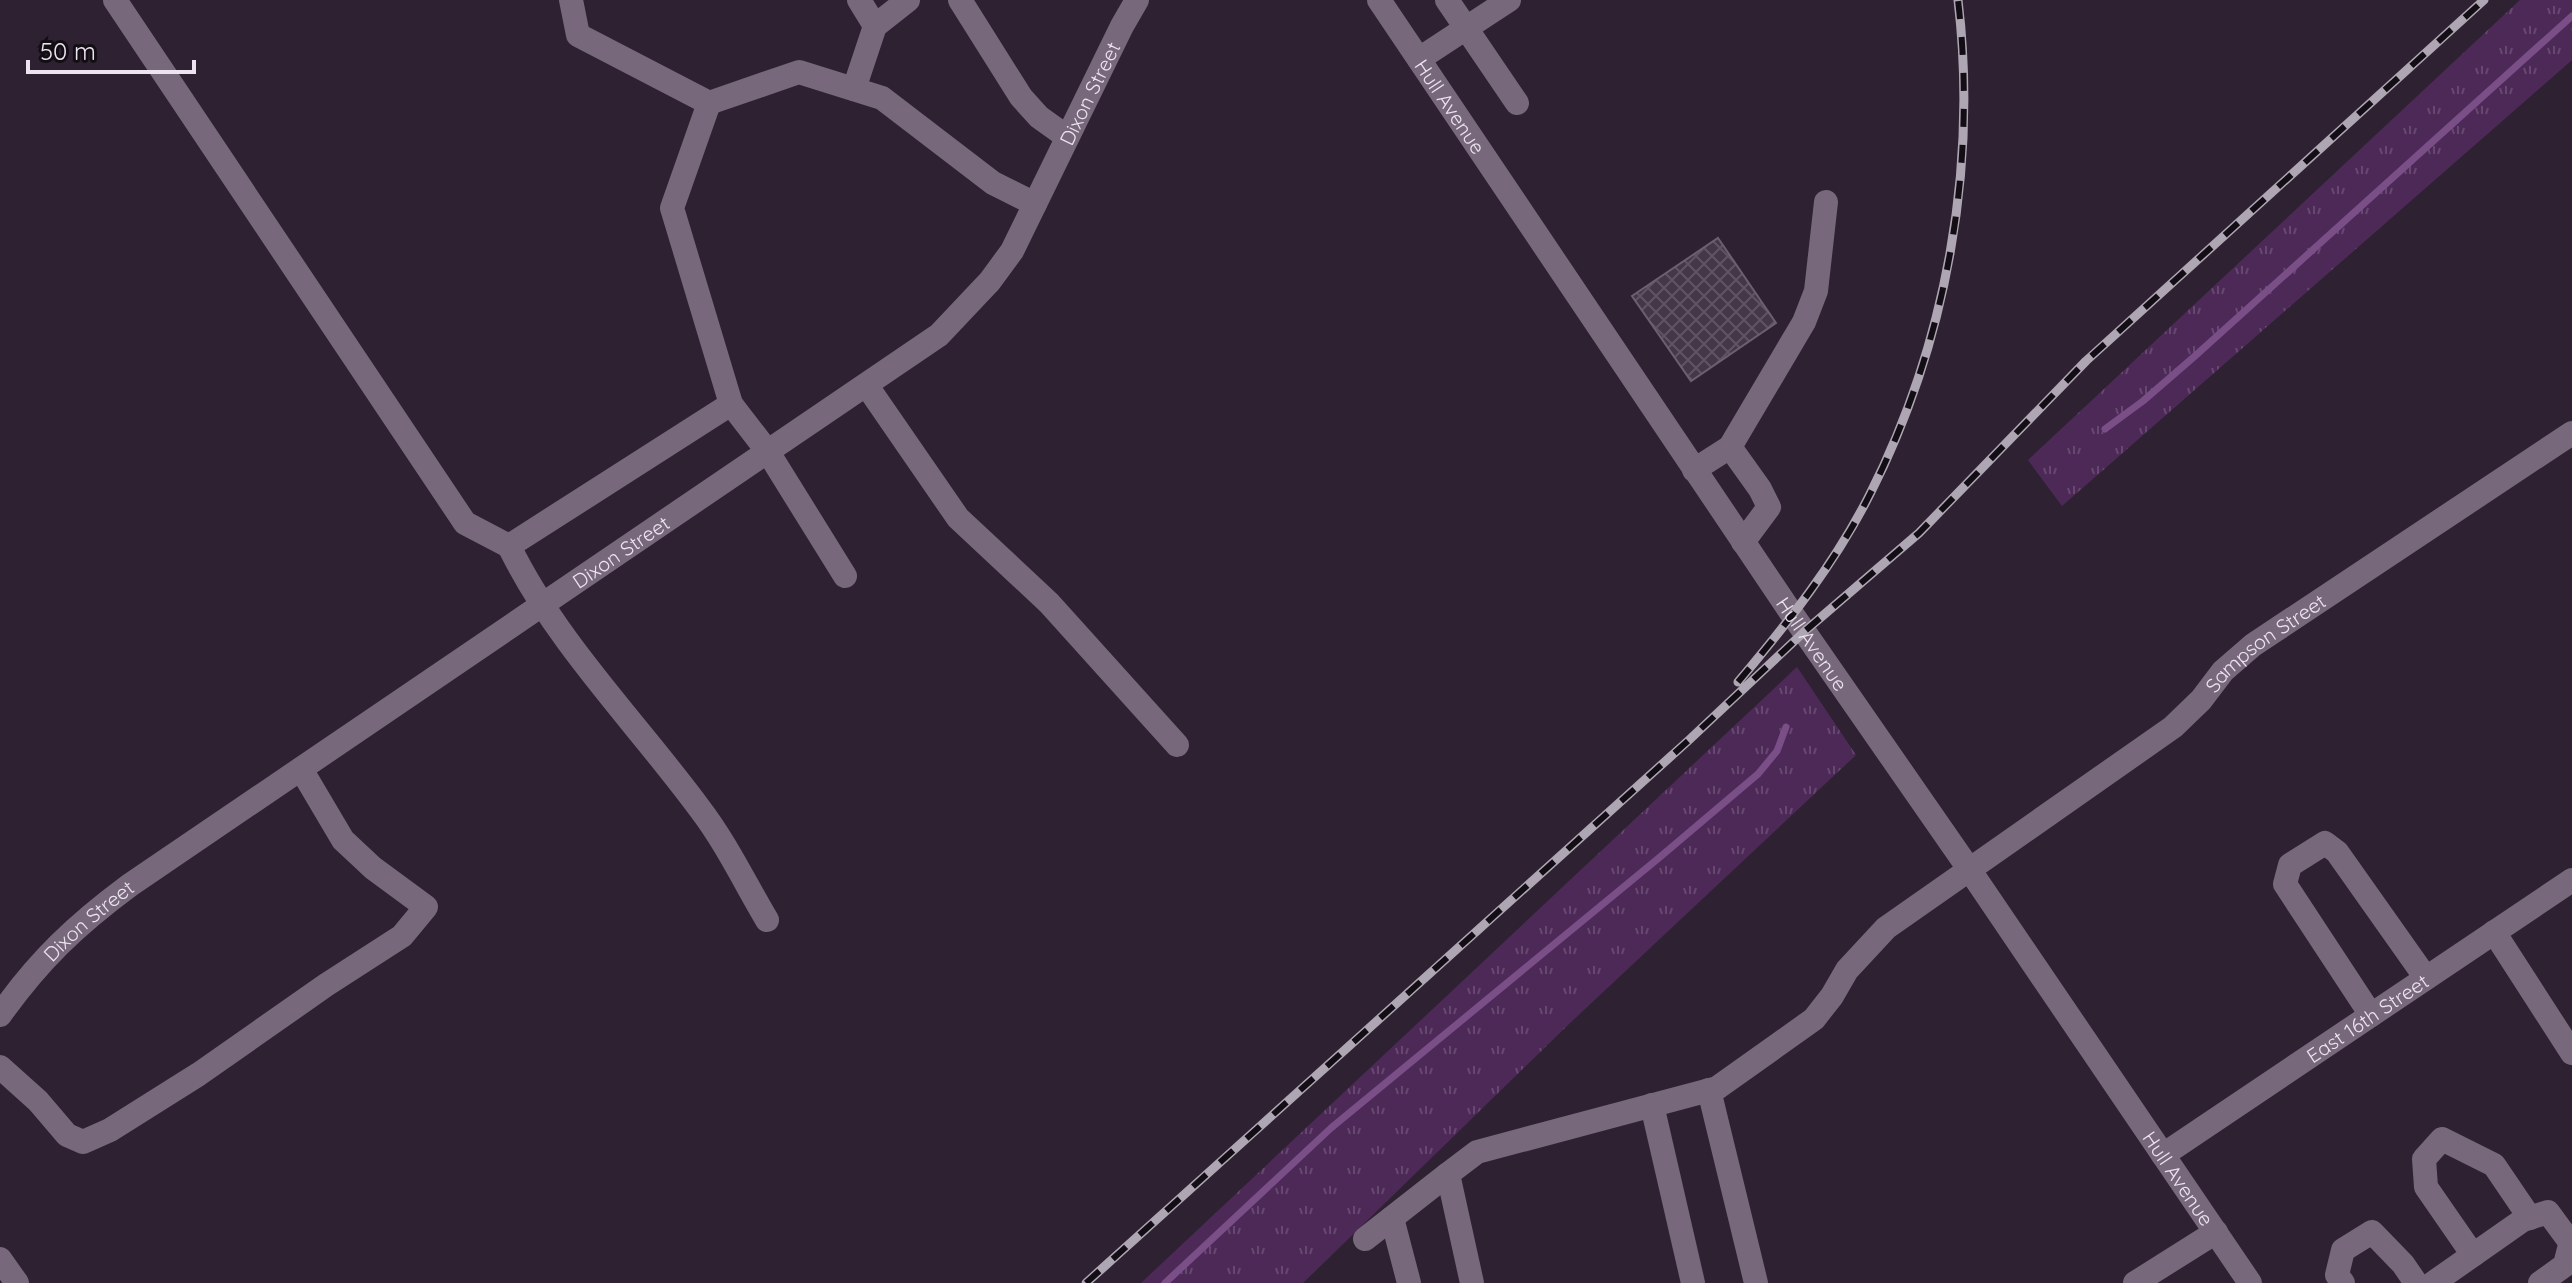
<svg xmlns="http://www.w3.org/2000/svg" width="2572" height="1283" font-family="Quicksand,sans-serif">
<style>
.grass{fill:url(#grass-tufts)}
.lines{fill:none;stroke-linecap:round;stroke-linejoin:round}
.stream{stroke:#7a4f88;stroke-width:7}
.building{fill:url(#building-cross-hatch);stroke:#6d5f71;stroke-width:2}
.minor{stroke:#77697b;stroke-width:24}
.rail-casing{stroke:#afa6b3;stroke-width:9}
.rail{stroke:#130e15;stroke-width:6;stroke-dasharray:18;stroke-linecap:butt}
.labels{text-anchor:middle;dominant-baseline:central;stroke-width:8;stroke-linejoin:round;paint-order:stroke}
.street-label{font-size:20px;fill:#ece4ef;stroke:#130e15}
</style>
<defs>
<pattern id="grass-tufts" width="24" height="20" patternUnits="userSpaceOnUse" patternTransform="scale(2)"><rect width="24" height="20" fill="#4d2958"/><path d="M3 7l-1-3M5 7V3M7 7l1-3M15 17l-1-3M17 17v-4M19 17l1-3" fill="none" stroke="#674870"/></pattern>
<pattern id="building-cross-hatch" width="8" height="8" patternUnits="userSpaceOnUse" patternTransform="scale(2)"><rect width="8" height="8" fill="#443748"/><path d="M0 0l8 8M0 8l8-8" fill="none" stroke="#5f5463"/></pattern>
</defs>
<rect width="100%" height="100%" fill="#2e2232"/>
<path class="grass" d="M 2520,0 L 2572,0 L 2572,60 L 2062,506 L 2028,460 Z
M 1797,667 L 1856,755 L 1569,1024 L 1303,1283 L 1141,1283 Z"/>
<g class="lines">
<path class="stream" d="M 2105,429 L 2143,401 L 2195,356 L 2572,16
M 1165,1283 L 1331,1128 L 1660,857 L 1758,774 L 1777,751 L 1786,727"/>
</g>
<path class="building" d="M 1718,238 L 1776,323 L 1691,381 L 1632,296 Z"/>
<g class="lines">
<g class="minor">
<path d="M 115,0 L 465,523 L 509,546 L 731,404 L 672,208 L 709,103 L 578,35 L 571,0"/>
<path d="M 859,0 L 875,26"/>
<path d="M 960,0 L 1021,97 L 1039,117 L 1067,137"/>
<path id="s1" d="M 1379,0 L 1792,614 L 1969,869 L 2250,1283"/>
<path d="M 1447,0 L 1517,103"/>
<path d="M 1419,59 L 1509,0"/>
<path d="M 854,89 L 875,26 L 908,0"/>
<path d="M 709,103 L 799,72 L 882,98 L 993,183 L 1035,204"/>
<path d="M 867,386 L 958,518 L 1049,603 L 1177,745"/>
<path d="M 731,404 L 768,452 L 845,576"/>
<path d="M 1730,447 L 1804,322 L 1816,291 L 1826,202"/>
<path d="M 1694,470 L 1730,447 L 1760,489 L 1769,507 L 1743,542"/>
<path d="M 509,546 C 557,644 636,722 700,809 C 726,843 745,883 767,920"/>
<path d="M 2494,932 L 2572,1053"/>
<path id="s2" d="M 0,1015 C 39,960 76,925 130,885 L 939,335 L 990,281 L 1012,251 L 1122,26 L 1137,0"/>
<path d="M 2371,1015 L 2285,884 L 2290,865 L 2325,843 L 2337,852 L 2426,978"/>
<path d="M 0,1067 L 38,1101 L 67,1135 L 83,1142 L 110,1130 L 199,1074 L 326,985 L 402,936 L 426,907 L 373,868 L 343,840 L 301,769"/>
<path d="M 1709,1090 L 1756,1283"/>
<path d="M 1652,1105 L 1693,1283"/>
<path id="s3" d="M 2163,1155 L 2572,880"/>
<path d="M 1392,1218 L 1409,1283"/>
<path d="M 1365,1239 L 1448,1174"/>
<path d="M 2473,1255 L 2426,1187 L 2424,1159 L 2442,1139 L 2494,1165 L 2530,1218"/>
<path d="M 0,1259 L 17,1283"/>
<path id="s4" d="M 1472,1283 L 1448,1174 L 1477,1152 L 1717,1088 L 1814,1019 L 1832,996 L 1847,970 L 1886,928 L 2173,727 L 2201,700 L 2223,671 L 2253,645 L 2572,433"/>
<path d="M 2135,1283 L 2216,1232"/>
<path d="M 2343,1283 L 2337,1275 L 2343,1250 L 2372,1232 L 2403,1264 L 2416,1283"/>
<path d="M 2433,1283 L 2523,1220 L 2548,1212 L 2570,1242"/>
<path d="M 2540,1283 L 2565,1265 L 2572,1237"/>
</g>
<g class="rail-casing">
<path id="rail" d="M 1738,682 C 1787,624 1836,562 1870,494 C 1946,344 1978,167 1958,0
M 1086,1283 L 1689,740 L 1805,631 L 1919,533 L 2086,361 L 2484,0"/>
</g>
<use href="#rail" class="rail"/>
</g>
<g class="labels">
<g class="street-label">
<text stroke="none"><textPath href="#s2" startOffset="1450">Dixon Street</textPath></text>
<text stroke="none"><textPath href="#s1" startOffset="128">Hull Avenue</textPath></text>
<text stroke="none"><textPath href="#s2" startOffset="778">Dixon Street</textPath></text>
<text stroke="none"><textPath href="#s1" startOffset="776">Hull Avenue</textPath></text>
<text stroke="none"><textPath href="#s4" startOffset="1108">Sampson Street</textPath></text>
<text stroke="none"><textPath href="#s2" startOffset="130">Dixon Street</textPath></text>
<text stroke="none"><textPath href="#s3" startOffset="246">East 16th Street</textPath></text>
<text stroke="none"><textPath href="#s1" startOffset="1424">Hull Avenue</textPath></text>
</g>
</g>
<path d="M28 60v12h166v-12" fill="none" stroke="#ece4ef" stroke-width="4"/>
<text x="40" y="60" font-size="24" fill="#ece4ef" stroke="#130e15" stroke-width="6" paint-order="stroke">50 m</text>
</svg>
